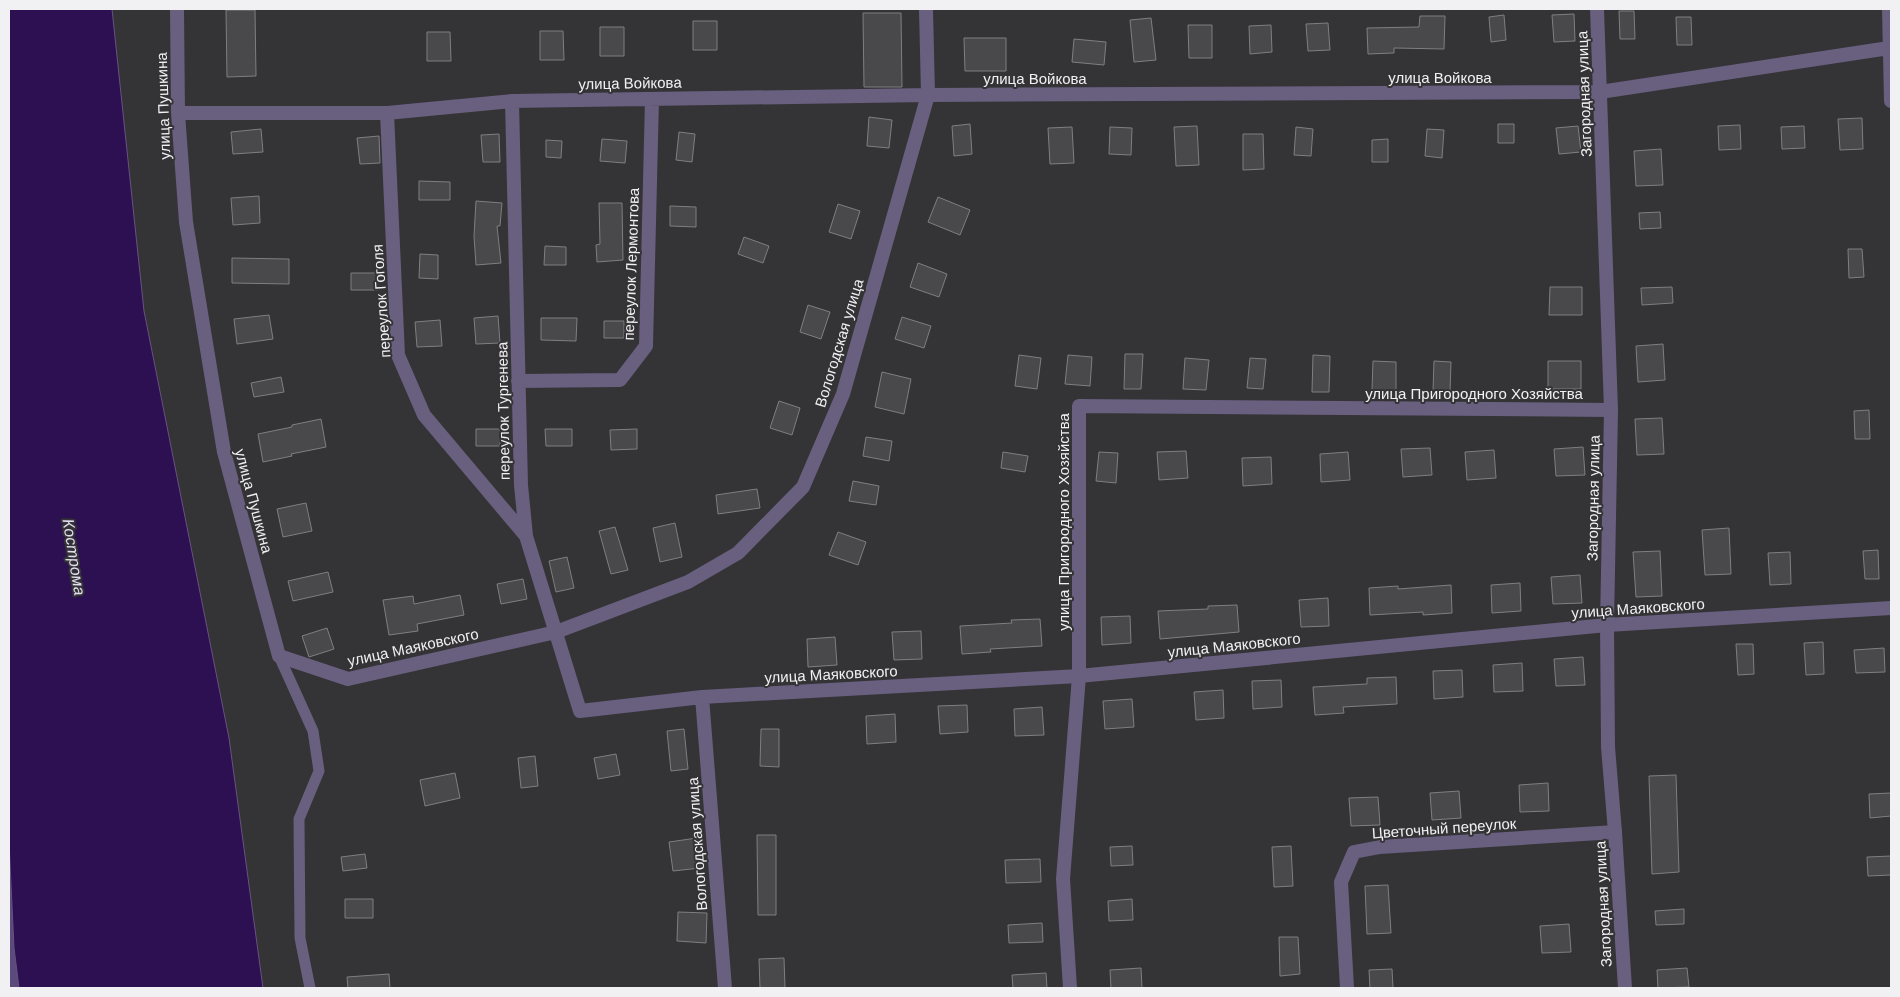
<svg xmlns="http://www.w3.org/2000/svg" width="1900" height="997" font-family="Arial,sans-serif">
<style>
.green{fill:#5b4a7c}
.water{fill:#2d1052;stroke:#685382}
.building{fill:#49484b;stroke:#7f7e81}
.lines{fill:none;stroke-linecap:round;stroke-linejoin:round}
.service{stroke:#695f7f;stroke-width:11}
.minor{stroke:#695f7f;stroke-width:14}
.tertiary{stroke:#695f7f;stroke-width:14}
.labels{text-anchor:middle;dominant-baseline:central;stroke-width:4;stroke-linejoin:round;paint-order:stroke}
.street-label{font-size:15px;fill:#f1f0f2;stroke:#343336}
.water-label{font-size:16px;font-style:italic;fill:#e3ddf1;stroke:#343336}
</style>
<rect width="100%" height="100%" fill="#343336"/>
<path class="green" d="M 9,842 L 14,948 L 19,988 L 9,988 Z"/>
<path class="water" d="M 9,9 L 112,9 L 144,311 L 229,738 L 263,988 L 19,988 L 14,948 L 9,842 Z"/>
<path class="building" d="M 226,10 L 255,10 L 256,76 L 227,77 Z
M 1619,11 L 1634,11 L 1635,39 L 1620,39 Z
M 863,13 L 901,13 L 902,87 L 864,87 Z
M 1574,14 L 1575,41 L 1554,42 L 1552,15 Z
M 1504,15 L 1506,40 L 1491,42 L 1489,17 Z
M 1420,16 L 1445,16 L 1444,49 L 1394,48 L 1394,53 L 1368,54 L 1367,28 L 1419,27 Z
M 1676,17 L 1691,17 L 1692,45 L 1677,45 Z
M 1151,18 L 1156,60 L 1134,62 L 1130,20 Z
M 693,21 L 717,21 L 717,50 L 693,50 Z
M 1328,23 L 1330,50 L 1308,51 L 1306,24 Z
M 1188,25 L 1212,25 L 1212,58 L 1189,58 Z
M 1271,25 L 1272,52 L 1250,54 L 1249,26 Z
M 600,27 L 624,27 L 624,56 L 600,56 Z
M 540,31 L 563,31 L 564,60 L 540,60 Z
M 427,32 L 450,32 L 451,61 L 427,61 Z
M 964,38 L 1006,38 L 1006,71 L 965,71 Z
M 1074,39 L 1106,42 L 1104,65 L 1072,62 Z
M 869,117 L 892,120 L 889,148 L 867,146 Z
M 1862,118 L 1863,149 L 1840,150 L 1838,119 Z
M 970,124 L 972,154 L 954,156 L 952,126 Z
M 1498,124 L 1514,124 L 1514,143 L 1498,143 Z
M 1740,125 L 1741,149 L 1719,150 L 1718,126 Z
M 1197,126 L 1199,165 L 1176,166 L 1174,127 Z
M 1578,126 L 1581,152 L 1559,154 L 1556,128 Z
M 1804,126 L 1805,148 L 1782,149 L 1781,127 Z
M 1072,127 L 1074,163 L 1050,164 L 1048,128 Z
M 1110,127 L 1132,128 L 1131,155 L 1109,154 Z
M 1296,127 L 1313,129 L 1311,156 L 1294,155 Z
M 261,129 L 263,152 L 233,154 L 231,132 Z
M 1427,129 L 1444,130 L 1442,158 L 1425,156 Z
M 679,132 L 695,134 L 692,162 L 676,160 Z
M 499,134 L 500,162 L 483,162 L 481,135 Z
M 1243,134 L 1263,134 L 1264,169 L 1243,170 Z
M 379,136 L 380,163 L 360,164 L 357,138 Z
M 602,139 L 627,141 L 625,163 L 600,161 Z
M 1388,139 L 1388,162 L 1372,162 L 1372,140 Z
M 546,140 L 562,141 L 561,158 L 546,157 Z
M 1661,149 L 1663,185 L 1636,186 L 1634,151 Z
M 419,181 L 450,182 L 450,200 L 419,200 Z
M 259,196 L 260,223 L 233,225 L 231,198 Z
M 938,197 L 970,210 L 960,235 L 928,222 Z
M 476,201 L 502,203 L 500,226 L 497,226 L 501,263 L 476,265 L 474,236 Z
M 599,203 L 622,203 L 623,260 L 597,262 L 596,245 L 600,244 Z
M 838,204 L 860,211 L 851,239 L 829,232 Z
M 670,206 L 696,207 L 696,227 L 670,226 Z
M 1660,212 L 1661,228 L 1640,229 L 1639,213 Z
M 744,237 L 769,246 L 763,263 L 738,254 Z
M 545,246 L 566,247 L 566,265 L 544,265 Z
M 1848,249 L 1862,249 L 1864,277 L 1849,278 Z
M 420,254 L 438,255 L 438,279 L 419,278 Z
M 232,258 L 289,259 L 289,284 L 232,283 Z
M 918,263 L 947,274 L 939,297 L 910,287 Z
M 351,273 L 377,273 L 378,290 L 351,290 Z
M 1550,287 L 1582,287 L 1582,315 L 1549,315 Z
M 1672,287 L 1673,303 L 1642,305 L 1641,288 Z
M 808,305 L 830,312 L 821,339 L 800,332 Z
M 269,315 L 273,339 L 237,344 L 234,319 Z
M 498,316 L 500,343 L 476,344 L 474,318 Z
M 902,317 L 931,326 L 924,348 L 895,339 Z
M 541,318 L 577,318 L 576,341 L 541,340 Z
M 440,320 L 442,346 L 417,347 L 415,322 Z
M 604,321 L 624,321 L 624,338 L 604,338 Z
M 1663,344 L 1665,380 L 1638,382 L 1636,346 Z
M 1125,354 L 1143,354 L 1141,389 L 1124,389 Z
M 1019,355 L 1041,358 L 1037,389 L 1015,386 Z
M 1068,355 L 1092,357 L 1090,386 L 1065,384 Z
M 1313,355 L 1330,356 L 1329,392 L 1312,392 Z
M 1185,358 L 1209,360 L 1206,390 L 1183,389 Z
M 1250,358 L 1266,359 L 1263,389 L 1247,388 Z
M 1373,361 L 1396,362 L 1396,391 L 1372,390 Z
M 1434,361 L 1451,362 L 1450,392 L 1433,391 Z
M 1548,361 L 1581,361 L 1581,389 L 1548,389 Z
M 882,372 L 911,379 L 904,414 L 875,407 Z
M 281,377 L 284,392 L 254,397 L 251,383 Z
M 779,401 L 800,408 L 792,435 L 770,428 Z
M 1869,410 L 1870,439 L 1855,439 L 1854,411 Z
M 1662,418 L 1664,454 L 1637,455 L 1635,419 Z
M 321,419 L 326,447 L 291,454 L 292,456 L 263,462 L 258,434 L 292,427 L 292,425 Z
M 476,429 L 500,429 L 500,446 L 476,446 Z
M 545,429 L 572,429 L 572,446 L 546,446 Z
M 637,429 L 637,449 L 611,450 L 610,430 Z
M 866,437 L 892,441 L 889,461 L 863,456 Z
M 1583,447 L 1585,475 L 1556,476 L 1554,449 Z
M 1430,448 L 1432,475 L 1403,477 L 1401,449 Z
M 1494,450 L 1496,478 L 1467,480 L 1465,452 Z
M 1186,451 L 1188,478 L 1159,480 L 1157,452 Z
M 1003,452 L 1028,456 L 1025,472 L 1001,468 Z
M 1099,452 L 1118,453 L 1116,483 L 1096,481 Z
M 1348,452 L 1350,480 L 1321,482 L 1320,454 Z
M 1271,457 L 1272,484 L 1243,486 L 1242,458 Z
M 853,481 L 879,486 L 876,505 L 849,501 Z
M 757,489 L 760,508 L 718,514 L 716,495 Z
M 306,503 L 312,531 L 283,537 L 277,509 Z
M 675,523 L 682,557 L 660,562 L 653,528 Z
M 615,527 L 628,570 L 611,574 L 599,531 Z
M 1729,528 L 1731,574 L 1705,575 L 1702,530 Z
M 838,532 L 866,542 L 858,565 L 829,555 Z
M 1878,550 L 1879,579 L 1865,579 L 1863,551 Z
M 1660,551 L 1662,596 L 1636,597 L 1633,552 Z
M 1790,552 L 1791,584 L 1770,585 L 1768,553 Z
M 567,557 L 574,588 L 556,592 L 549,561 Z
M 328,572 L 333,592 L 293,601 L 288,581 Z
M 1580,575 L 1582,603 L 1553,604 L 1551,577 Z
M 523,579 L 527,599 L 501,604 L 497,584 Z
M 1520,583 L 1521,611 L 1492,613 L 1491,585 Z
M 1451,585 L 1452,613 L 1423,615 L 1423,612 L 1370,615 L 1369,588 L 1398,586 L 1398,589 Z
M 460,595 L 464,615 L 417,624 L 418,631 L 389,635 L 383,600 L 413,596 L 414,604 Z
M 1328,598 L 1329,626 L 1301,627 L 1299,600 Z
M 1237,605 L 1239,632 L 1160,639 L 1158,611 L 1208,609 L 1208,606 Z
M 1130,616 L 1131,643 L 1102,645 L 1101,617 Z
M 1040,619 L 1042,646 L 990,649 L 991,652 L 962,654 L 960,626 L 1012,623 L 1011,620 Z
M 327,628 L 334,649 L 309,657 L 302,636 Z
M 921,631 L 922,659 L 894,660 L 892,632 Z
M 835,637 L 837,665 L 808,667 L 807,639 Z
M 1823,642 L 1824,674 L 1806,675 L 1804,643 Z
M 1736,644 L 1753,644 L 1754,674 L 1738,675 Z
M 1884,648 L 1885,672 L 1856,673 L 1854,650 Z
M 1583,657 L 1585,685 L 1556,686 L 1554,659 Z
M 1522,663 L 1523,691 L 1494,692 L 1493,665 Z
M 1462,670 L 1463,697 L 1434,699 L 1433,671 Z
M 1396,677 L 1397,704 L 1343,707 L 1344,713 L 1315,715 L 1313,687 L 1367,684 L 1367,678 Z
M 1281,680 L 1282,707 L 1253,709 L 1252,681 Z
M 1223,690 L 1224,718 L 1196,720 L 1194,692 Z
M 1132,699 L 1134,727 L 1105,729 L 1103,701 Z
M 967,705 L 968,732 L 940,734 L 938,706 Z
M 1042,707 L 1044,735 L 1015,736 L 1014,709 Z
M 895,714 L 896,742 L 867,744 L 866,716 Z
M 684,729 L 688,769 L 671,771 L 667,731 Z
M 761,729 L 779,729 L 779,767 L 760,766 Z
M 616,754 L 620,775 L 598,779 L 594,758 Z
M 535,756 L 538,786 L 521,788 L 518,758 Z
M 455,773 L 460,798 L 425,806 L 420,780 Z
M 1676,775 L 1679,872 L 1652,874 L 1649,776 Z
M 1548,783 L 1549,811 L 1520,812 L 1519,785 Z
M 1459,791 L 1461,818 L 1432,820 L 1430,793 Z
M 1891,793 L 1891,816 L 1870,818 L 1869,794 Z
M 1378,797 L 1380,825 L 1351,826 L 1349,798 Z
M 757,835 L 776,835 L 776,915 L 758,915 Z
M 697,838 L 700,868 L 673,871 L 669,842 Z
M 1132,846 L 1133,865 L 1111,866 L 1110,847 Z
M 1291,846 L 1293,886 L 1274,887 L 1272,847 Z
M 365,854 L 367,868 L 343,871 L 341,857 Z
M 1891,856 L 1891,875 L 1868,876 L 1867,857 Z
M 1040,859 L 1041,882 L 1006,883 L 1005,860 Z
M 1388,885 L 1391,933 L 1367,934 L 1365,886 Z
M 345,899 L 373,899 L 373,918 L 345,918 Z
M 1132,899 L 1133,920 L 1109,921 L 1108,901 Z
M 1684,909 L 1684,924 L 1656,925 L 1655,911 Z
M 678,912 L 707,913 L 706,943 L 677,941 Z
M 1042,923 L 1043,942 L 1009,943 L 1008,925 Z
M 1569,924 L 1571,952 L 1542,953 L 1540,926 Z
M 1279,937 L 1298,937 L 1300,974 L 1280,976 Z
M 784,958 L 785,988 L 760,988 L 759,959 Z
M 1141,968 L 1142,988 L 1111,988 L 1110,970 Z
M 1687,968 L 1689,987 L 1658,988 L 1657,970 Z
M 1392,969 L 1393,988 L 1370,988 L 1369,970 Z
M 1046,973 L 1047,988 L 1013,988 L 1012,975 Z
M 389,974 L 390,988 L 348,988 L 347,977 Z"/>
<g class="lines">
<path class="service" d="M 279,656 L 313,731 L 319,771 L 299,819 L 300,938 L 310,988"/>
<path class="minor" d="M 177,9 L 178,113 L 186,222 L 224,452 L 279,656 L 348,679 L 556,632 L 688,582 L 738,553 L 803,487 L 843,394 L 928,95 L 926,9
M 1889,9 L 1891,101
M 512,101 L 521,485 L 526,536 L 580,711 L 702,697 L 1079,676 L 1607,625 L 1891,608
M 178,113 L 387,113 L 512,101 L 928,95 L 1600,92 L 1889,48
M 387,113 L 398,355 L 424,415 L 526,536
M 518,381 L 620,380 L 646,346 L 652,99
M 702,697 L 725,988
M 1070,988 L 1063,879 L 1079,676 L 1079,406 L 1611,410
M 1347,988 L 1341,882 L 1354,852 L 1380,847 L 1615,832"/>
<path class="tertiary" d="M 1597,9 L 1611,410 L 1607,625 L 1608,747 L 1615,832 L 1625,988"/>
</g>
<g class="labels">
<g class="street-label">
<text x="1440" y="77">улица Войкова</text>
<text x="1035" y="78">улица Войкова</text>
<text transform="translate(630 83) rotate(-1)">улица Войкова</text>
<text transform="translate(1584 94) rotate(-92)">Загородная улица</text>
<text transform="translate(163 106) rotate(-92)">улица Пушкина</text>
<text transform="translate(631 264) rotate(-88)">переулок Лермонтова</text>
<text transform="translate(381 301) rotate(-94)">переулок Гоголя</text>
<text transform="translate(839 343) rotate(-73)">Вологодская улица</text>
<text x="1474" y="393">улица Пригородного Хозяйства</text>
<text transform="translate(503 411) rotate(-91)">переулок Тургенева</text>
<text transform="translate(1593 498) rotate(-89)">Загородная улица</text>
<text transform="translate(254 501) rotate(75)">улица Пушкина</text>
<text transform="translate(1063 522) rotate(-90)">улица Пригородного Хозяйства</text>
<text transform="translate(1638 608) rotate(-4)">улица Маяковского</text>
<text transform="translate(1234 645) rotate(-6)">улица Маяковского</text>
<text transform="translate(413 647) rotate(-12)">улица Маяковского</text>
<text transform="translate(831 674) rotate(-3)">улица Маяковского</text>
<text transform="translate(1444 828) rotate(-4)">Цветочный переулок</text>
<text transform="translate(697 844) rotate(-94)">Вологодская улица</text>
<text transform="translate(1603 904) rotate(-93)">Загородная улица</text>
</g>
<g class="water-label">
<text transform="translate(74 557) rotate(81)">Кострома</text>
</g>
</g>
<rect width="1900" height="997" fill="none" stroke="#f1f0f2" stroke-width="20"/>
</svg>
